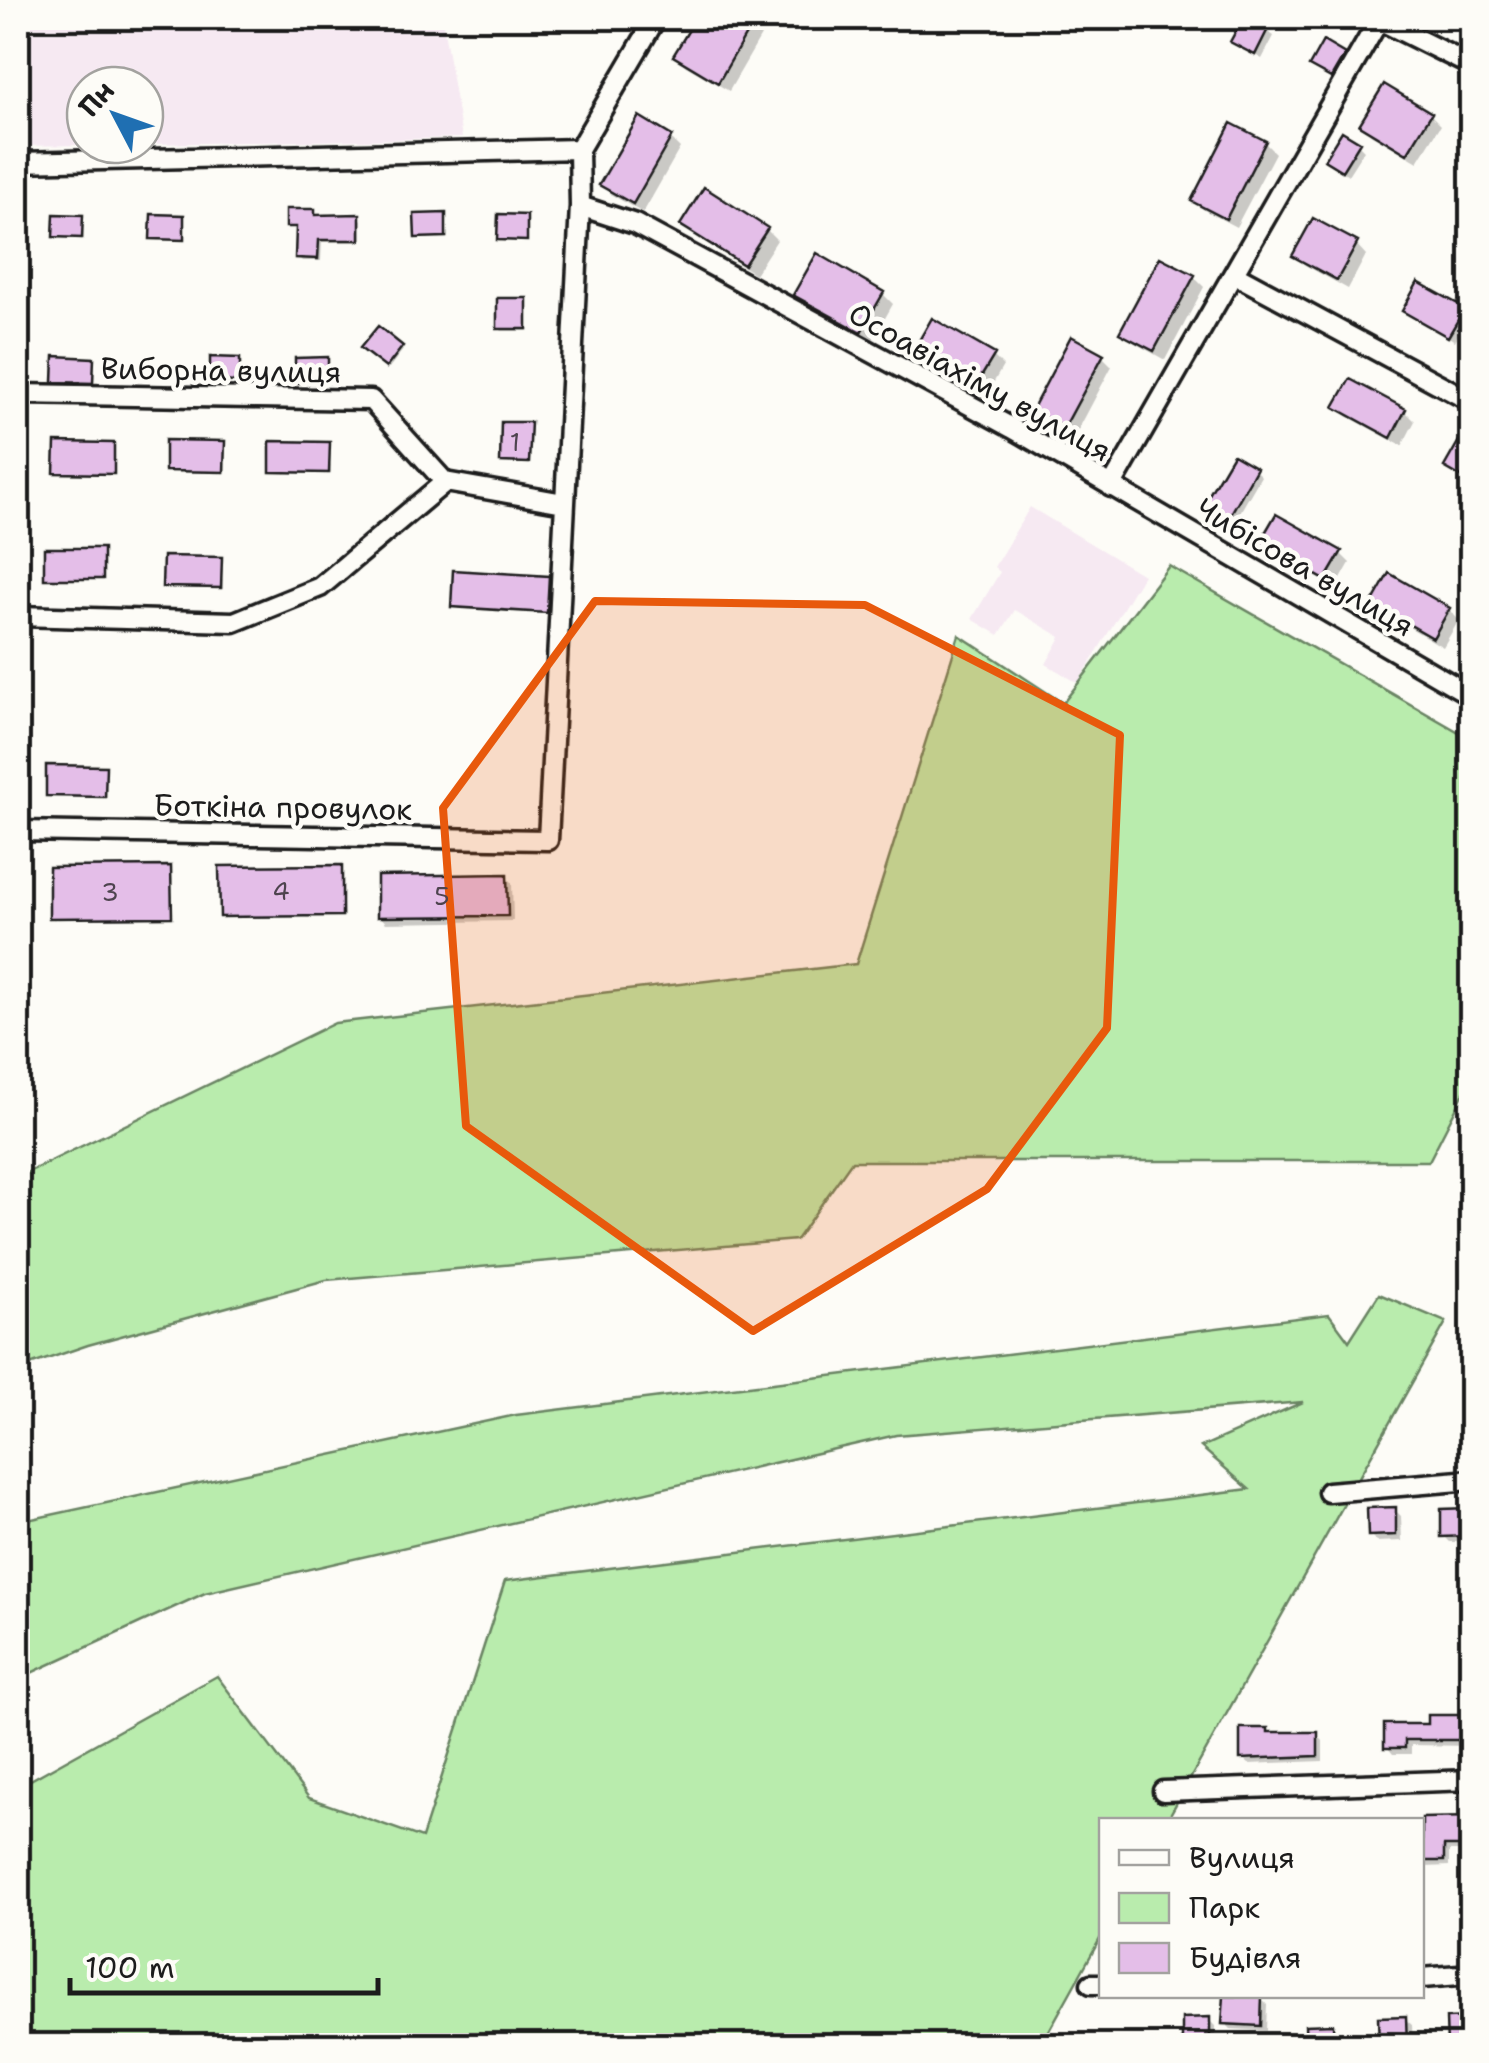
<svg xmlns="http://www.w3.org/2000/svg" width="1489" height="2063" font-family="'Shantell Sans',sans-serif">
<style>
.built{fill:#f6e9f2}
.green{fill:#b9ecad;stroke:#6a8464;stroke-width:2.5}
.shadow{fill:#0003}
.building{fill:#e4bee8;stroke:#1c1c1c;stroke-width:2.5}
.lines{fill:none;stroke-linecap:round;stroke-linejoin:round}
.street-casing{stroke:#1c1c1c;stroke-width:25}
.street{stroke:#fdfcf7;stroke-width:18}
.marked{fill:#e8590c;fill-opacity:0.2;stroke:#e8590c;stroke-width:8;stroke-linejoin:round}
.labels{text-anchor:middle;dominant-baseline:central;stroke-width:9;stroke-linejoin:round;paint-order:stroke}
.number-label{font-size:25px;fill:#4e444f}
.street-label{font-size:30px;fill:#1c1c1c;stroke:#fdfcf7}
</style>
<rect width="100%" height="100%" fill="#fdfcf7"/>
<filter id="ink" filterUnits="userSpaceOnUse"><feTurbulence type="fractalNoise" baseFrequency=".01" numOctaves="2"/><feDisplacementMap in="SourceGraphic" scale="20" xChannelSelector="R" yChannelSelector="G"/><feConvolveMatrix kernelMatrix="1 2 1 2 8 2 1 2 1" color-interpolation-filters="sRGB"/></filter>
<g filter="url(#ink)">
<path class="built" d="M 18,18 L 442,18 L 462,138 L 145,144 L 145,85 L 85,85 L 85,145 L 18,146 Z
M 1030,507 L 1143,575 L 1078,683 L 1046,664 L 1061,637 L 1015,610 L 999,635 L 972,619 L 1000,572 L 994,567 Z"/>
<path class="green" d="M 1169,566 L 1471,739 L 1471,1079 L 1429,1161 L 852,1161 L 796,1240 L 326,1280 L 88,1345 L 18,1369 L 18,1177 L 335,1023 L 856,964 L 959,635 L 1063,703 Z
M 1379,1294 L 1446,1322 L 1167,1820 L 1102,1820 L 1101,1937 L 1041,2045 L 18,2045 L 18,1787 L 217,1676 L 309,1798 L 422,1838 L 505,1581 L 1249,1489 L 1201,1447 L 1303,1402 L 896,1435 L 205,1593 L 18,1679 L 18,1522 L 516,1415 L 1329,1314 L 1349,1341 Z"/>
<path class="shadow" d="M 609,18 L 650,18 L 640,35 Z
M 699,18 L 737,18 L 761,36 L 729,91 L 686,66 L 676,56 Z
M 1246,18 L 1274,36 L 1262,59 L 1233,42 Z
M 1344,56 L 1350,62 L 1338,83 L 1312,65 Z
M 1431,115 L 1441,125 L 1418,162 L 1372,135 L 1362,125 Z
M 670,138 L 680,148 L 643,213 L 612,195 L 602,185 Z
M 1265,143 L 1275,153 L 1236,227 L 1204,210 L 1194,200 Z
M 1358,144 L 1364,150 L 1348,175 L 1327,160 Z
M 314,211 L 317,215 L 359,217 L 362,220 L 362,242 L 322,242 L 321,261 L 302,261 L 298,257 L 299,229 L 289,226 Z
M 445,215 L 448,238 L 417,237 Z
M 82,217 L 84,239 L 55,236 Z
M 183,217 L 185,241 L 153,238 Z
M 526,217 L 528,242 L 499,239 Z
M 684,225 L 767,230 L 777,240 L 755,274 L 694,235 Z
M 1356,244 L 1366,255 L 1348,289 L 1305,265 L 1295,255 Z
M 818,257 L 883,294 L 893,304 L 872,341 L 806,305 L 796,295 Z
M 1194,277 L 1204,287 L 1165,360 L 1133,342 L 1122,332 Z
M 526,301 L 528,331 L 502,331 L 499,328 Z
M 1405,310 L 1463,310 L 1469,316 L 1455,341 Z
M 378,330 L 403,350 L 389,368 L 364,348 Z
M 993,356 L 1003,366 L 983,401 L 922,368 L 912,358 Z
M 1102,356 L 1112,366 L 1075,436 L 1045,420 L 1035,410 Z
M 93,360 L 94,384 L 56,381 Z
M 239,360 L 242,383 L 212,380 Z
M 327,360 L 330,384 L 297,382 Z
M 1350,382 L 1405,411 L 1415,421 L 1402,446 L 1347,416 L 1337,406 Z
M 530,425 L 530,464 L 505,463 L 502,461 Z
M 224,443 L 226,473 L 167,470 Z
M 329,444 L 331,474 L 272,471 Z
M 113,445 L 115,475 L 57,472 Z
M 1255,470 L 1261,476 L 1235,521 L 1208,503 Z
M 1262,542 L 1340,553 L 1350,563 L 1336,588 L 1272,552 Z
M 102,551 L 104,580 L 46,578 Z
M 221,559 L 223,589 L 165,586 Z
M 548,578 L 549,614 L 454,606 Z
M 1375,603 L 1449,610 L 1459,620 L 1443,647 L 1385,613 Z
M 105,768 L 107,798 L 48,795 Z
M 341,868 L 344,917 L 222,916 Z
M 170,869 L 173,918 L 52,917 Z
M 506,877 L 512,883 L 513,921 L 386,923 L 380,916 Z
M 1395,1510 L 1401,1516 L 1402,1541 L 1377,1542 L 1370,1535 Z
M 1468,1510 L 1472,1514 L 1472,1542 L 1450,1542 L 1444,1536 Z
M 1472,1718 L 1472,1746 L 1411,1745 L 1411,1754 L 1393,1754 L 1387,1747 L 1430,1727 Z
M 1267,1731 L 1271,1735 L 1317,1734 L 1323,1741 L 1323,1761 L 1249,1764 L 1242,1758 Z
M 1472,1818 L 1472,1851 L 1449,1851 L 1449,1866 L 1425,1867 L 1422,1863 L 1422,1821 Z
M 1261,1998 L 1267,2005 L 1266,2031 L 1231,2029 L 1225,2023 Z
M 1405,2019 L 1412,2025 L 1413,2046 L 1382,2046 Z
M 1209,2020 L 1215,2026 L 1215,2046 L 1129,2046 L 1130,2038 L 1185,2043 Z
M 1332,2027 L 1338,2033 L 1339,2046 L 1308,2046 Z"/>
<path class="building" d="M 696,18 L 742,18 L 752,24 L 718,83 L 673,56 Z
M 1243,18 L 1269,27 L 1255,55 L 1230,42 Z
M 1323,41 L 1345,54 L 1331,78 L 1309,66 Z
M 1384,84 L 1432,113 L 1407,154 L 1359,125 Z
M 639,116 L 672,136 L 633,204 L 599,185 Z
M 1231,123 L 1266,141 L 1226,219 L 1191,201 Z
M 1342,131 L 1360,142 L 1342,171 L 1324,160 Z
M 704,187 L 768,228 L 744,265 L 680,225 Z
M 286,209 L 315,209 L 315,215 L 360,214 L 360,240 L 319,240 L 318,259 L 295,258 L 296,227 L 286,227 Z
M 446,213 L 446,237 L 415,238 L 414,214 Z
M 54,214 L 83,215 L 82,238 L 53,237 Z
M 151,214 L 184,215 L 184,240 L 150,239 Z
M 498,214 L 527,215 L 527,241 L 497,240 Z
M 1313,218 L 1358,242 L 1337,280 L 1292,256 Z
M 817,253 L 884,292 L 861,332 L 793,295 Z
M 1160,257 L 1195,275 L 1154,351 L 1119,333 Z
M 1418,282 L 1465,308 L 1448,337 L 1402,311 Z
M 497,298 L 527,298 L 527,329 L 497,329 Z
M 932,318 L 995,354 L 972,392 L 909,358 Z
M 378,326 L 403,346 L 386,368 L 360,348 Z
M 1071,336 L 1104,354 L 1064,428 L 1032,410 Z
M 54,356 L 94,358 L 93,383 L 53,382 Z
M 210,357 L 240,358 L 240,382 L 210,381 Z
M 328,357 L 328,382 L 295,383 L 295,358 Z
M 1350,379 L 1406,409 L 1391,438 L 1334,407 Z
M 501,422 L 531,422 L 529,463 L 500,462 Z
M 1460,439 L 1472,445 L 1472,483 L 1444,467 Z
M 165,440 L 225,441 L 224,472 L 165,471 Z
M 270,441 L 330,442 L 329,473 L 270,472 Z
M 55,442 L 114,443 L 114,474 L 54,473 Z
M 1233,454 L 1257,468 L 1229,517 L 1204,503 Z
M 1276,514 L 1342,551 L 1325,580 L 1259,543 Z
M 44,548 L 103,548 L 103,579 L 44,579 Z
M 163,556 L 222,557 L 221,588 L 162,587 Z
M 453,570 L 549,576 L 547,613 L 451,607 Z
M 1389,573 L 1450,608 L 1433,638 L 1372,603 Z
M 46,765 L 106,766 L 105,797 L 46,796 Z
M 342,865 L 342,916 L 220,917 L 219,866 Z
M 171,866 L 172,917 L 49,918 L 49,867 Z
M 507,874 L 508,916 L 377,917 L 377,876 Z
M 1396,1507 L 1396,1535 L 1368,1536 L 1367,1508 Z
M 1469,1508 L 1470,1536 L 1441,1537 L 1441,1509 Z
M 1428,1715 L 1472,1715 L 1472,1740 L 1405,1740 L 1405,1748 L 1384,1748 L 1384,1724 L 1428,1724 Z
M 1240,1728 L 1268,1728 L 1268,1732 L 1318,1732 L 1318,1756 L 1240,1759 Z
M 1472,1817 L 1472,1846 L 1444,1846 L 1444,1861 L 1422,1861 L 1422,1818 Z
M 1224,1996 L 1262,1996 L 1261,2026 L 1222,2024 Z
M 1406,2016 L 1407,2045 L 1379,2046 L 1378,2017 Z
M 1210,2017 L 1210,2046 L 1182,2046 L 1182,2018 Z
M 1472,2017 L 1472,2045 L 1447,2046 L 1446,2018 Z
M 1333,2024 L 1334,2046 L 1306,2046 L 1305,2025 Z"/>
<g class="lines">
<g class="street-casing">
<path id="street" d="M 1375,18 L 1472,66
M 18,162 L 579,149
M 580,206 L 635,224 L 1012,428 L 1472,696
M 1234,274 L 1472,402
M 18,394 L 371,400 L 445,482 L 564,503
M 1111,487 L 1379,20
M 18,616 L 234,622 L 320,587 L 445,482
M 18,831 L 548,840 L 580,206 L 579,149 L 656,18
M 1328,1492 L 1472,1480
M 1163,1791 L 1472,1780
M 1422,1978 L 1472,1974
M 1091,1984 L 1102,1984"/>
</g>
<use href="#street" class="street"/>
</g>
</g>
<path class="marked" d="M 595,601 L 865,605 L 1120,735 L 1107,1028 L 987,1189 L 753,1331 L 466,1126 L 443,808 Z"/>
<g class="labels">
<g class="number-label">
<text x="515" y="442">1</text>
<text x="281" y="891">4</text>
<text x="110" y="892">3</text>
<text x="442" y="896">5</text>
</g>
<g class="street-label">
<text transform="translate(221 370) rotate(1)">Виборна вулиця</text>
<text transform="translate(980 382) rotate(29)">Осоавіахіму вулиця</text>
<text transform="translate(1305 567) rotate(30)">Чибісова вулиця</text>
<text transform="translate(283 807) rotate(1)">Боткіна провулок</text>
</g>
</g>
<rect width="1489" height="2063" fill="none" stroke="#fdfcf7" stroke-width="60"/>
<rect x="30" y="30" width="1429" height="2003" fill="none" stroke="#1c1c1c" stroke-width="4" filter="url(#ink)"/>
<rect x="1099" y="1818" width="325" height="180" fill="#fdfcf7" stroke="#a3a29f" stroke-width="2.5"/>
<rect x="1119" y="1850" width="50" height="15" fill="#fdfcf7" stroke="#a3a29f" stroke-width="2.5"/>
<text x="1189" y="1868" font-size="30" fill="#1c1c1c">Вулиця</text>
<rect x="1119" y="1893" width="50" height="30" fill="#b9ecad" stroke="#a3a29f" stroke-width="2.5"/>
<text x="1189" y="1918" font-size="30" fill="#1c1c1c">Парк</text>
<rect x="1119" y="1943" width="50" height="30" fill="#e4bee8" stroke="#a3a29f" stroke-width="2.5"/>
<text x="1189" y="1968" font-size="30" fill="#1c1c1c">Будівля</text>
<g transform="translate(115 115) rotate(311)"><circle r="48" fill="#fdfcf7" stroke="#a3a29f" stroke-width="2.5"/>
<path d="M0-8L18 38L0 25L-18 38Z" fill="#1f6fb2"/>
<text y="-15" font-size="28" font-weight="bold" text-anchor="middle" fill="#1c1c1c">Пн</text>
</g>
<path d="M70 1978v15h308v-15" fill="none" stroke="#1c1c1c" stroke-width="5"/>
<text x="85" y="1978" font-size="30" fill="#1c1c1c" stroke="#fdfcf7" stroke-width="8" paint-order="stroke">100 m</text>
</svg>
